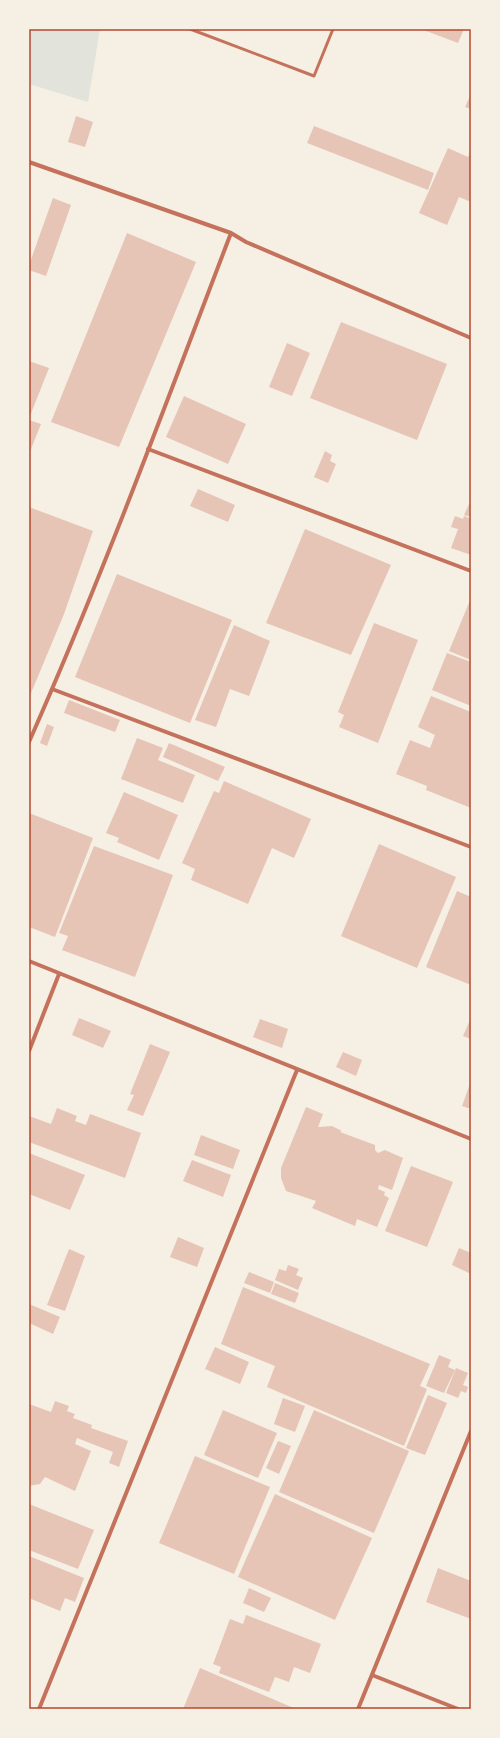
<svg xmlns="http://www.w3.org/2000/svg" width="500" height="1738" font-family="'Playfair Display',serif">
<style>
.green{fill:#e2e4dc}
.building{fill:#e6c5b7}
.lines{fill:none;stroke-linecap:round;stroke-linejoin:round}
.service{stroke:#c5725c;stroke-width:3}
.minor{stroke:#c5725c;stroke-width:4}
.neatline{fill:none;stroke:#b5482f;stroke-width:1.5}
</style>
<rect width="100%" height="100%" fill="#f6efe4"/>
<path class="green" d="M 29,29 L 100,29 L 88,102 L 29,84 Z"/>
<path class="building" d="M 421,29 L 464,29 L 458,43 Z
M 471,94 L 471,109 L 465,107 Z
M 76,116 L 93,122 L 85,147 L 68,142 Z
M 314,126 L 434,173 L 428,190 L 307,143 Z
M 448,148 L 468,157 L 471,150 L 471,202 L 459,197 L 447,225 L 419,213 Z
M 53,198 L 71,205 L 46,276 L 29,270 L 29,265 Z
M 127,233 L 196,262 L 119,447 L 51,422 Z
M 341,322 L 447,364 L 417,440 L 310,398 Z
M 287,343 L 310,353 L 292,396 L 269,387 Z
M 29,361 L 49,368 L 30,416 L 29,416 Z
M 184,396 L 246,424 L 228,464 L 166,437 Z
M 29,420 L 41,424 L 29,454 Z
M 325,451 L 332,455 L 330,461 L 336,464 L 328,483 L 314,477 Z
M 198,489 L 235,505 L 228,522 L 190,506 Z
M 471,500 L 471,517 L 464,515 Z
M 29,507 L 93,531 L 64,614 L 29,698 Z
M 455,516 L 463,519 L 464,516 L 471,519 L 471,555 L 451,548 L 458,529 L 451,527 Z
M 305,529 L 391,565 L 351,655 L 266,623 Z
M 117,574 L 232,620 L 190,723 L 75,677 Z
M 471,598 L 471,660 L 449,651 Z
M 374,623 L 418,640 L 378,743 L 339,727 L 344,715 L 338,712 Z
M 234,625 L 270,641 L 249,696 L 230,689 L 216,727 L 195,720 Z
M 447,653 L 471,662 L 471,706 L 432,690 Z
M 431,696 L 471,712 L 471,808 L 426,790 L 427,786 L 396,774 L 410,740 L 430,748 L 435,735 L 418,727 Z
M 69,700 L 120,720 L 115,732 L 64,713 Z
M 47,724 L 54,727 L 47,746 L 40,743 Z
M 137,738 L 163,748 L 158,760 L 195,775 L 183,803 L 121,779 Z
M 169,743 L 225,767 L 218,781 L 163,757 Z
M 224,781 L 311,819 L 294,858 L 272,848 L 248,904 L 191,880 L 195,869 L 182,863 L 214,791 L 219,793 Z
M 124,792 L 178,815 L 159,860 L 117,842 L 119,838 L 106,833 Z
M 29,813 L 93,838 L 55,937 L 29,927 Z
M 379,844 L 456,877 L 417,968 L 341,936 Z
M 94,846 L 173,875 L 135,977 L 62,950 L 68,936 L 59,933 Z
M 457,891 L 471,897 L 471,985 L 426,967 Z
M 79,1018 L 111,1031 L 103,1048 L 72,1035 Z
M 471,1018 L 471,1039 L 463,1036 Z
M 260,1019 L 288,1029 L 282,1048 L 253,1037 Z
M 150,1044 L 170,1052 L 143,1116 L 127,1110 L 134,1095 L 130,1094 Z
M 343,1052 L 362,1060 L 356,1076 L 336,1067 Z
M 471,1081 L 471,1109 L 462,1106 Z
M 306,1107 L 323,1114 L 318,1127 L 332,1126 L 342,1131 L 340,1132 L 375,1145 L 375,1150 L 378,1153 L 385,1150 L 403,1158 L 392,1190 L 379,1185 L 378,1189 L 385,1192 L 384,1195 L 389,1198 L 377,1227 L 357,1219 L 355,1226 L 312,1208 L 316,1201 L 286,1191 L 281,1178 L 281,1168 Z
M 57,1108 L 77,1116 L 75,1121 L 86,1125 L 90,1114 L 141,1133 L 125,1178 L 29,1142 L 29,1116 L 51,1124 Z
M 201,1135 L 240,1150 L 233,1169 L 194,1155 Z
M 29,1153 L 85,1175 L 70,1210 L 29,1194 Z
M 192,1160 L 231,1175 L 223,1197 L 183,1181 Z
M 411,1166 L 453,1182 L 427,1247 L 385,1231 Z
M 178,1237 L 204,1248 L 197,1267 L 170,1257 Z
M 459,1248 L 471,1253 L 471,1274 L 452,1265 Z
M 69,1249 L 85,1256 L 65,1311 L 47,1305 Z
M 288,1265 L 299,1269 L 296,1275 L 303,1278 L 298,1290 L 275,1280 L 279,1269 L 286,1271 Z
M 249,1272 L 274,1282 L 270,1293 L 244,1283 Z
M 275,1283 L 299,1293 L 295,1303 L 271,1294 Z
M 243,1287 L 430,1364 L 420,1386 L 427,1389 L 404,1446 L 267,1387 L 275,1366 L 221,1344 Z
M 29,1304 L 60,1317 L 53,1334 L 29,1323 Z
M 215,1347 L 249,1362 L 240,1384 L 205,1369 Z
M 439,1355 L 451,1360 L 448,1367 L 455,1370 L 444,1393 L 426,1386 Z
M 456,1368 L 468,1373 L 463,1385 L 468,1387 L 466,1393 L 461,1391 L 458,1398 L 446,1393 Z
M 428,1395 L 447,1403 L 425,1455 L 406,1448 Z
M 283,1398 L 305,1406 L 295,1432 L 274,1424 Z
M 55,1401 L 69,1406 L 67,1411 L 75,1414 L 73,1418 L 92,1425 L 91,1428 L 128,1441 L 119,1467 L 109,1463 L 113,1452 L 77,1438 L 75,1444 L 91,1451 L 75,1491 L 45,1477 L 40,1484 L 29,1486 L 29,1404 L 51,1412 Z
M 223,1410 L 277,1433 L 258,1478 L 204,1455 Z
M 314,1410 L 409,1451 L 374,1533 L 279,1492 Z
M 278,1441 L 291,1446 L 279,1474 L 266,1468 Z
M 195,1456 L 270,1487 L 234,1574 L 159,1543 Z
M 275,1494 L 372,1538 L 335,1620 L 238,1577 Z
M 29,1504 L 94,1530 L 78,1569 L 29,1550 Z
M 29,1556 L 84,1578 L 75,1602 L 65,1598 L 60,1611 L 29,1598 Z
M 438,1568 L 471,1581 L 471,1619 L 426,1602 Z
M 249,1588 L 271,1598 L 264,1612 L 243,1603 Z
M 246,1615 L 321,1644 L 310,1673 L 294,1667 L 289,1682 L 275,1677 L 269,1692 L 219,1673 L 221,1667 L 213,1664 L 230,1619 L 243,1624 Z
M 200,1668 L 296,1709 L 183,1709 Z"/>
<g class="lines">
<path class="service" d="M 190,29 L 314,76 L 333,29"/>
<path class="minor" d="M 29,162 L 231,233 L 246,242 L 471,338
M 148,449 L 471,571
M 52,689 L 471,847
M 29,742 C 103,575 166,403 231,233
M 29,961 L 471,1139
M 29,1051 L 59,974
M 372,1675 L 458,1709
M 39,1709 L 297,1070
M 358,1709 L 471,1431"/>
</g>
<rect width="500" height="1738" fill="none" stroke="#f6efe4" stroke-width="60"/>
<rect x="30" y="30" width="440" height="1678" class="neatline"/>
</svg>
